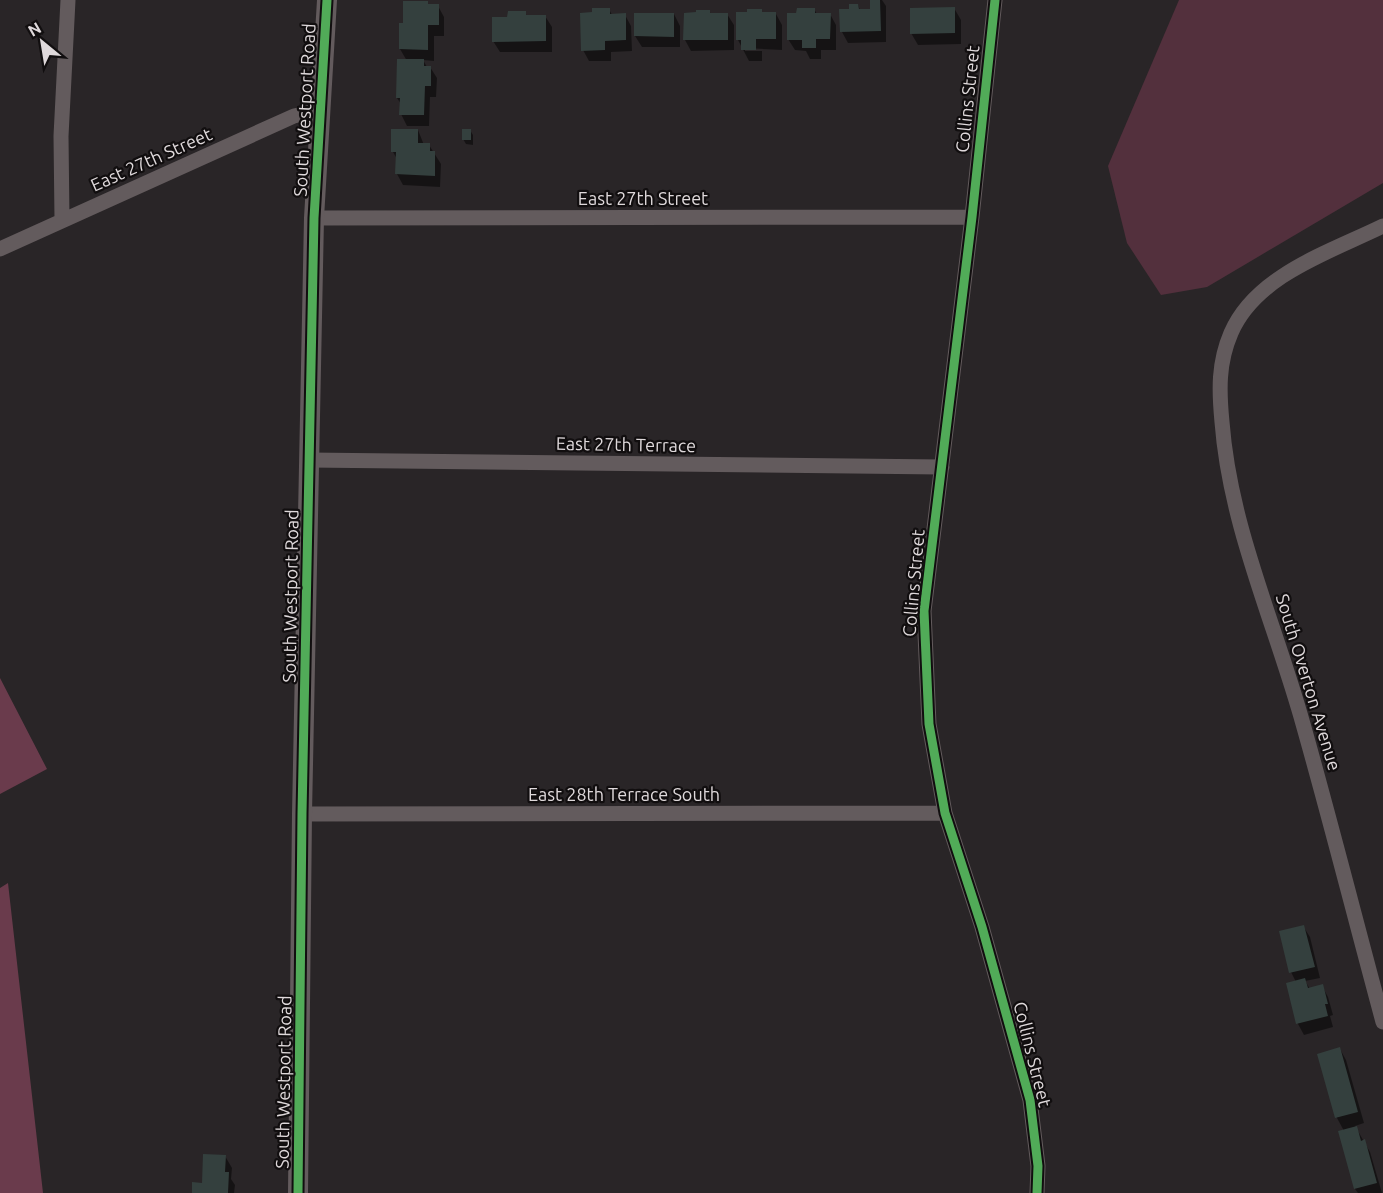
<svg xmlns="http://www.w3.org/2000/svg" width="1383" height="1193" font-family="Ubuntu,sans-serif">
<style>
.green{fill:#53303d}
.forest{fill:#6a3b4c}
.shadow{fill:#0007}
.building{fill:#34403e}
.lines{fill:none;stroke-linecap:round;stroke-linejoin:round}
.minor{stroke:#635b5d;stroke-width:15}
.tertiary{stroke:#635b5d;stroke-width:20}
.cycleway-casing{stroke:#110e0f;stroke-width:13}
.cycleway{stroke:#51ab58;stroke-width:9}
.labels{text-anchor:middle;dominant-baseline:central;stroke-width:4.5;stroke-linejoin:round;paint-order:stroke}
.street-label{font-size:18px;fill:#dfd9db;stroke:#110e0f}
</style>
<rect width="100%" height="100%" fill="#292527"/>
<path class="green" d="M 1179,0 L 1383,0 L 1383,183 L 1207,287 L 1161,295 L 1127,243 L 1108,166 Z"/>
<path class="forest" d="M 0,678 L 47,769 L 0,794 Z
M 8,883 L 43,1193 L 0,1193 L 0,888 Z"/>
<path class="shadow" d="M 872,0 L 882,0 L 886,6 L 886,42 L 848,43 L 842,32 L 850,10 L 858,5 L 860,10 L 872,10 Z
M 428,5 L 438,6 L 444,17 L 444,36 L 434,36 L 434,61 L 423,60 L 427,67 L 430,67 L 437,78 L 436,97 L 430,97 L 429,126 L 407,126 L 401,114 L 401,104 L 397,98 L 407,61 L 400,49 L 404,24 Z
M 954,8 L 961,20 L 961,44 L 918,45 L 911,33 Z
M 609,9 L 612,15 L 625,15 L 631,26 L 632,51 L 611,52 L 611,61 L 589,61 L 583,50 Z
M 814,9 L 817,14 L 830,14 L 836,25 L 836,50 L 821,50 L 821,59 L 810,59 L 806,51 L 795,50 L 788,39 Z
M 761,10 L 763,14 L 776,14 L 782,25 L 782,50 L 745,48 L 745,51 L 762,51 L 762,61 L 749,61 L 738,40 Z
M 709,11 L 711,14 L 727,14 L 734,25 L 734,50 L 691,51 L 685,40 Z
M 525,13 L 527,16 L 545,16 L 552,27 L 552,52 L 500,52 L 493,41 Z
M 674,14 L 680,26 L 680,47 L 642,47 L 635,36 Z
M 418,130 L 424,145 L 429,145 L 441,164 L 440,187 L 403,185 L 397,174 L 397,159 L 393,152 Z
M 470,130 L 473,135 L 473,145 L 466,144 L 463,139 Z
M 1303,926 L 1310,937 L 1320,978 L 1305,981 L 1310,989 L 1322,986 L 1328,997 L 1333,1015 L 1330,1016 L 1333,1027 L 1304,1035 L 1298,1024 L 1288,984 L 1296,982 L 1291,972 Z
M 1340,1049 L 1346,1060 L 1364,1123 L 1355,1126 L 1370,1152 L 1382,1193 L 1358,1193 L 1355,1189 L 1340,1132 L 1344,1131 L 1337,1118 L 1319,1055 Z
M 225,1156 L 232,1168 L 231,1179 L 235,1185 L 234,1193 L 193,1193 L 203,1184 Z"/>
<path class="building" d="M 870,0 L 880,0 L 881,31 L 840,32 L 839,9 L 849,9 L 849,4 L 858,4 L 859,9 L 870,9 Z
M 403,1 L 428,1 L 428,4 L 439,4 L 439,25 L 428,25 L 428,50 L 399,49 L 399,23 L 403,23 Z
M 955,7 L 955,33 L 910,34 L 910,8 Z
M 592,8 L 610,8 L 610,14 L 626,13 L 626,40 L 605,41 L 605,50 L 581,51 L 580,13 L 592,12 Z
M 797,8 L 815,8 L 815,13 L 831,13 L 830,39 L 816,39 L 816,48 L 802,48 L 802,40 L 787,40 L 787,13 L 796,13 Z
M 747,9 L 762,9 L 762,12 L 776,12 L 776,39 L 756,39 L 756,50 L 741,50 L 741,40 L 736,40 L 736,12 L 747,12 Z
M 696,10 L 710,10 L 710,13 L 728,13 L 728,40 L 683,40 L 684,13 L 696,12 Z
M 508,11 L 526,11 L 526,15 L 546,15 L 546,41 L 492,42 L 492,17 L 507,17 Z
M 634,13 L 674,13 L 674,37 L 634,36 Z
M 397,59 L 424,59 L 424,66 L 431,66 L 431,86 L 425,86 L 424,115 L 399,115 L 400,98 L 396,98 Z
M 391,129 L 418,129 L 418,143 L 430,143 L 430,151 L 435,151 L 435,176 L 395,174 L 396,152 L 391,152 Z
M 462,129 L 471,129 L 471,140 L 462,140 Z
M 1304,925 L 1315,967 L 1289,973 L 1279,931 Z
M 1305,978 L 1308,988 L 1323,984 L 1328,1004 L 1325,1004 L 1328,1016 L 1296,1024 L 1286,983 Z
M 1340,1047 L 1358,1112 L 1335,1118 L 1317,1054 Z
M 1357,1126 L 1361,1141 L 1365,1139 L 1377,1183 L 1354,1189 L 1338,1131 Z
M 203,1154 L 226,1155 L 225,1172 L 229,1172 L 228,1193 L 192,1193 L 192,1182 L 202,1183 Z"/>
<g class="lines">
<path class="minor" d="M 995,0 L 972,217 L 924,611 L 929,724 L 945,813 L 982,927 L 1030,1100 L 1038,1166 L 1037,1193
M 314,218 L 972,217
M 62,220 L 61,136 L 68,0
M 1383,226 C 1330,252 1256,275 1231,333 C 1218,363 1219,391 1222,422 C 1230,527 1275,623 1303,724 C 1331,823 1356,922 1383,1022
M 0,249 L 294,116 L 321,110
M 309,460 L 942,467
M 302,814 L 945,813"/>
<path class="tertiary" d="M 298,1193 L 302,814 L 314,218 L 327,0"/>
<g class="cycleway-casing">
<path id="cycleway" d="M 995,0 L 972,217 L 924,611 L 929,724 L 945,813 L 982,927 L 1030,1100 L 1038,1166 L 1037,1193
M 298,1193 L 302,814 L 314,218 L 327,0"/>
</g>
<use href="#cycleway" class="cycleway"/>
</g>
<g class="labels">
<g class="street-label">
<text transform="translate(967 99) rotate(-84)">Collins Street</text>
<text transform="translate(304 110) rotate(-87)">South Westport Road</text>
<text transform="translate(151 159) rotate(-24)">East 27th Street</text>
<text x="643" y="198">East 27th Street</text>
<text transform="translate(626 444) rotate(1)">East 27th Terrace</text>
<text transform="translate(913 583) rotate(-85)">Collins Street</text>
<text transform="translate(290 596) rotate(-89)">South Westport Road</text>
<text transform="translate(1309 682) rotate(73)">South Overton Avenue</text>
<text x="624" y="794">East 28th Terrace South</text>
<text transform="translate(1033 1054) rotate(76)">Collins Street</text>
<text transform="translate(283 1082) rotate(-89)">South Westport Road</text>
</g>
</g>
<g transform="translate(42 42) rotate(330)" stroke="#110e0f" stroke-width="4.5" paint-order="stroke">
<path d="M0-4.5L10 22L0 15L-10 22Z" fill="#dfd9db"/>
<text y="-9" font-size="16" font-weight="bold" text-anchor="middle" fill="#dfd9db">N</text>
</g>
</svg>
